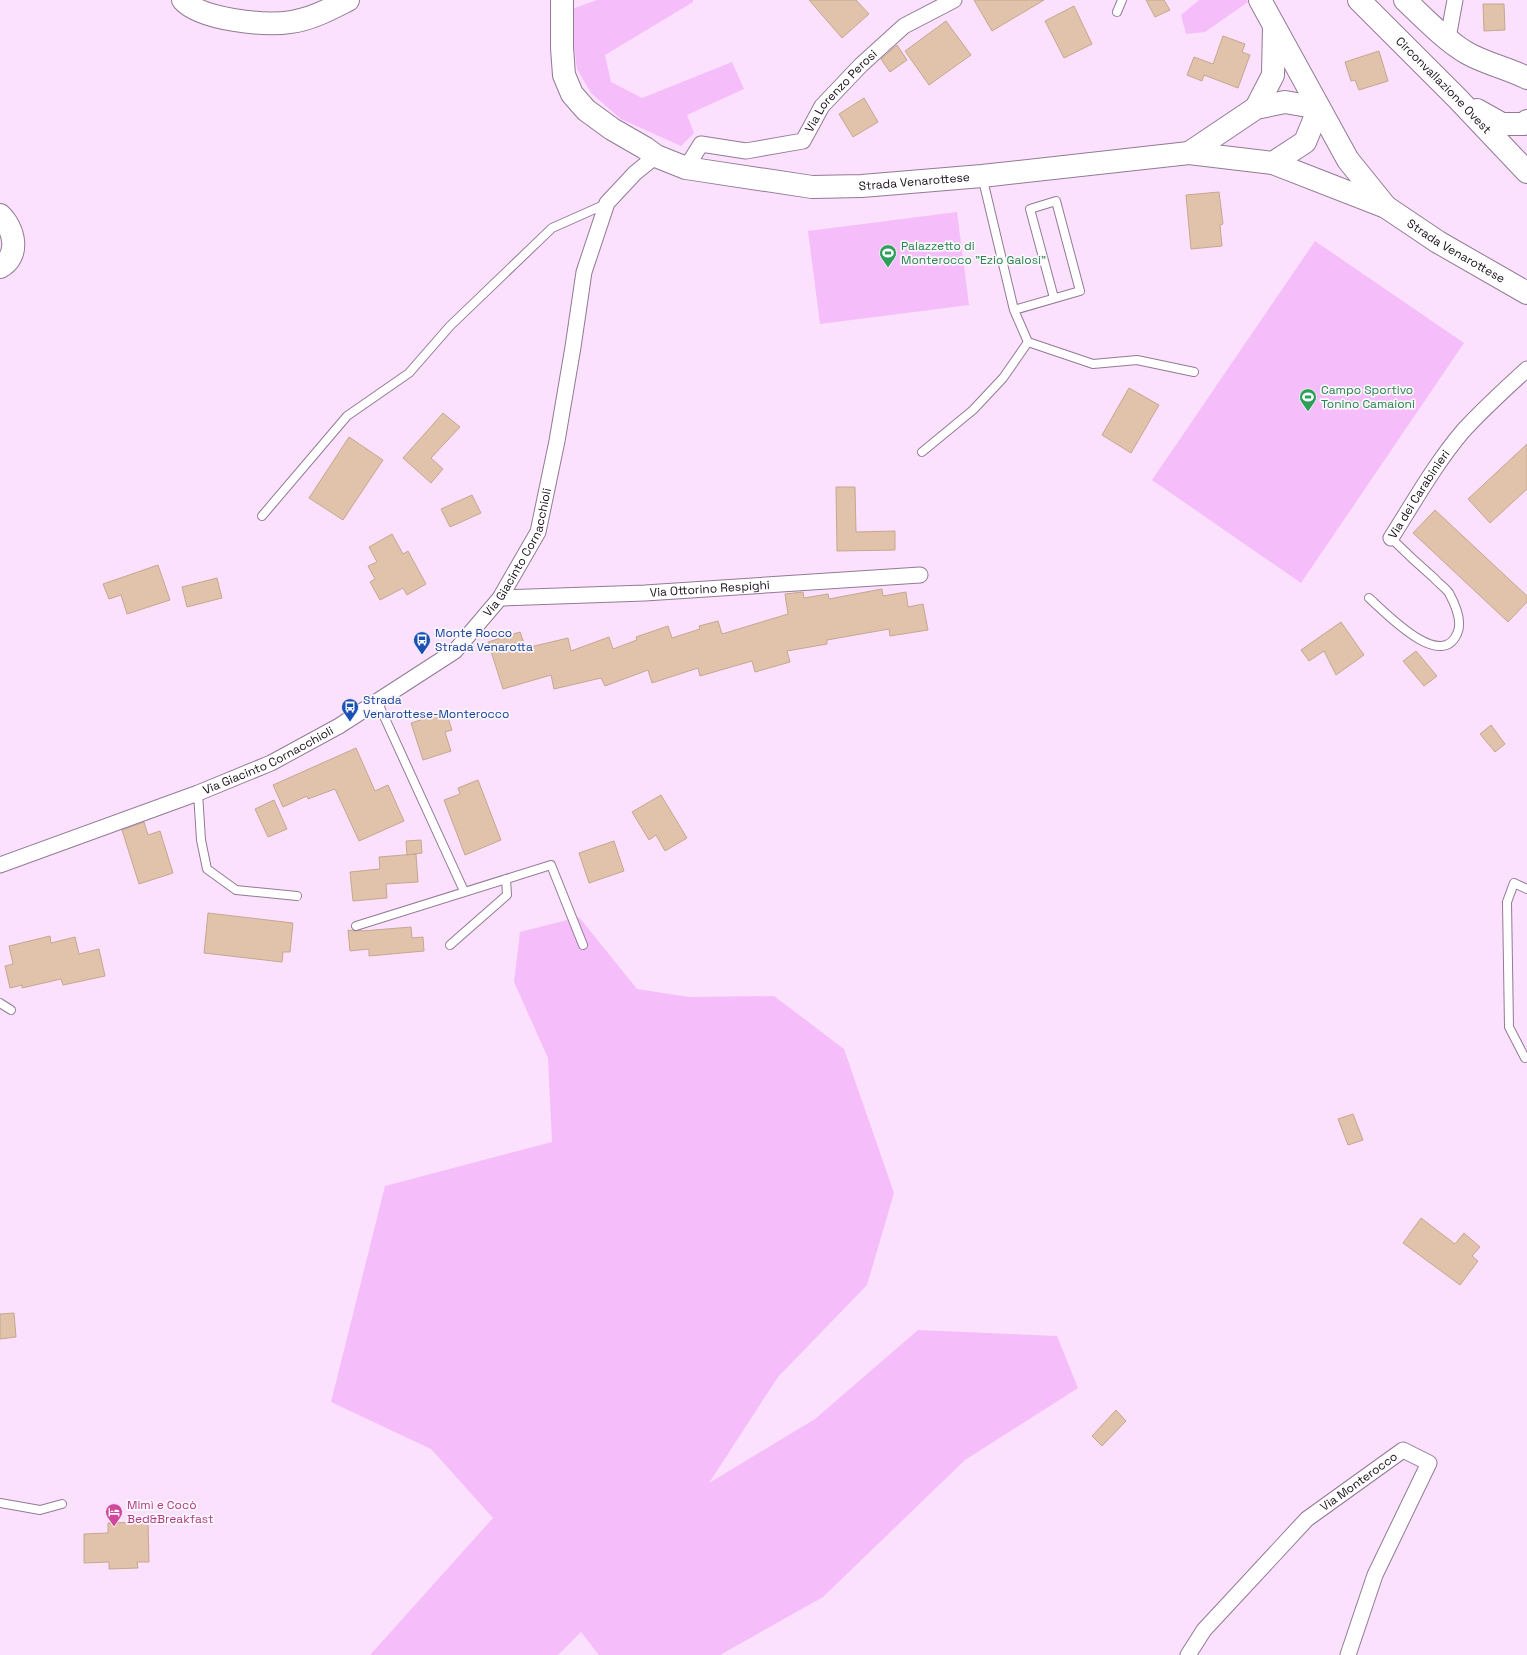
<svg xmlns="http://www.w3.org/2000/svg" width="1527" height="1655" font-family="'Space Grotesk',sans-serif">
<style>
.green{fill:#f5befa}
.building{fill:#e1c2ab;stroke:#c5a790}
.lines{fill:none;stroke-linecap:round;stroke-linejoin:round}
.service-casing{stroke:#927a94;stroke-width:10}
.minor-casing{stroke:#927a94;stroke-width:17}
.secondary-casing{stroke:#927a94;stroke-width:24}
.service{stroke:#fff;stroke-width:8}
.minor{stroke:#fff;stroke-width:15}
.secondary{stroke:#fff;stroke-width:22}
.labels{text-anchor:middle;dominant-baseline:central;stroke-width:3.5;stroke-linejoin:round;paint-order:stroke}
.street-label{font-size:12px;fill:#180f19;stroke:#fbf6fc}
.leisure-label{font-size:12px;fill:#27864d;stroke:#fbf6fc;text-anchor:start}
.transit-label{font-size:12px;fill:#164399;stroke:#fbf6fc;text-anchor:start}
.hotel-label{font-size:12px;fill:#b23c85;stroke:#fbf6fc;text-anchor:start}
</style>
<rect width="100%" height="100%" fill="#fbe1fd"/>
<path class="green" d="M 597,0 L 693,0 L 693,2 L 605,55 L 611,82 L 642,98 L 732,62 L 744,89 L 687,115 L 694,133 L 681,146 L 621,119 L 591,93 L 577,69 L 569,10 Z
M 1199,0 L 1247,0 L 1248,2 L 1205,32 L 1186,34 L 1181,15 Z
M 957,212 L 969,305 L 820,324 L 808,231 Z
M 1315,241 L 1464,343 L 1301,583 L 1152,480 Z
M 579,917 L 637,989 L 689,997 L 774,996 L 844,1049 L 894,1193 L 867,1285 L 778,1377 L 709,1483 L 815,1419 L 918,1330 L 1057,1336 L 1078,1388 L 965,1460 L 823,1597 L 720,1655 L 599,1655 L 581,1632 L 558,1655 L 370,1655 L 493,1518 L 431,1449 L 331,1402 L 385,1186 L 552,1142 L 548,1058 L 514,982 L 520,932 Z"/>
<path class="building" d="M 809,0 L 856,0 L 869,14 L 842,38 Z
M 974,0 L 1044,0 L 992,31 Z
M 1146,0 L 1164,0 L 1170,10 L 1155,17 Z
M 1483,4 L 1504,4 L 1505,30 L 1484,31 Z
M 1074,6 L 1092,44 L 1064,58 L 1045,21 Z
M 946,21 L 971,55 L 929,85 L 905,51 Z
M 1223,36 L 1245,44 L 1242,52 L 1250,55 L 1238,88 L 1204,75 L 1202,81 L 1187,75 L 1194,57 L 1213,64 Z
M 897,45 L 907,60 L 890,72 L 881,59 Z
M 1379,51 L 1388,81 L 1359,90 L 1355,80 L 1351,81 L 1345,62 Z
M 864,98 L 878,122 L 853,137 L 839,114 Z
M 1219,192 L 1223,224 L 1220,225 L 1222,246 L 1191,249 L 1186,195 Z
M 1129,388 L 1159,405 L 1131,453 L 1102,435 Z
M 443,413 L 460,427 L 431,458 L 443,469 L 431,483 L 403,458 Z
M 349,437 L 383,460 L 343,520 L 309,498 Z
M 1527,444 L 1527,489 L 1490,523 L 1468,499 Z
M 836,487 L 855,487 L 856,532 L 895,531 L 895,550 L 837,551 Z
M 472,495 L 481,513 L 450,527 L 441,509 Z
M 1435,510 L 1527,596 L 1527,602 L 1508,622 L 1413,533 Z
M 392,534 L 403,554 L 408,551 L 426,584 L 407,595 L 403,588 L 380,600 L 370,582 L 375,579 L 368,566 L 377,562 L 369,547 Z
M 158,565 L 170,600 L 127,614 L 121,595 L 109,599 L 103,584 Z
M 217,578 L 222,598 L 187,607 L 182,587 Z
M 882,589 L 883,596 L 906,592 L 908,607 L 923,604 L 928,630 L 890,636 L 889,629 L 827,640 L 827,644 L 787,651 L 790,662 L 755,672 L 752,661 L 700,676 L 698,668 L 652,683 L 648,670 L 605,686 L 601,678 L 554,689 L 551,675 L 503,689 L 488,642 L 520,632 L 526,648 L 568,638 L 571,651 L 609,637 L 613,649 L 637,640 L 636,637 L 668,626 L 672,638 L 700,629 L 699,626 L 718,621 L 722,634 L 788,614 L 785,594 L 803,592 L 804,598 L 828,594 L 829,599 Z
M 1341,622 L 1364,655 L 1336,675 L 1324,651 L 1309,661 L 1301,650 Z
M 1416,651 L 1437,676 L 1424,686 L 1403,661 Z
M 446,712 L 452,730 L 445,732 L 451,751 L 423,760 L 411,723 Z
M 1491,725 L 1505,744 L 1495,752 L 1480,734 Z
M 356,748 L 375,791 L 388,785 L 404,821 L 359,841 L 335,789 L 308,799 L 307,796 L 283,807 L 273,785 Z
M 478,780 L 501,840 L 465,855 L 444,800 L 460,794 L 458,788 Z
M 661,795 L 687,838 L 665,851 L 656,835 L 649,840 L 632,812 Z
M 274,800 L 287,829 L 268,837 L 255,809 Z
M 144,822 L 148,835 L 160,831 L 173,873 L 139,884 L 122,830 Z
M 421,840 L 422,853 L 407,855 L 406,841 Z
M 614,841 L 624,871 L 589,883 L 579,853 Z
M 416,854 L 418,882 L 386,884 L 387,898 L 353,901 L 350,872 L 380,869 L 379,857 Z
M 208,913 L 293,923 L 290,952 L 283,952 L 282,962 L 204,953 Z
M 411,927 L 412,938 L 423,937 L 424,951 L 369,956 L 369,949 L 350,951 L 348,930 L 355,931 L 362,930 L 362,931 Z
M 50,936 L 51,943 L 75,937 L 79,954 L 99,949 L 105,976 L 63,985 L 61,979 L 22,988 L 22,985 L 10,988 L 5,966 L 13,964 L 9,946 Z
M 1353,1114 L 1363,1140 L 1348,1145 L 1338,1119 Z
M 1421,1218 L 1455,1244 L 1464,1233 L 1480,1247 L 1472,1256 L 1478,1261 L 1460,1285 L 1403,1243 Z
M 14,1313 L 16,1337 L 0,1339 L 0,1314 Z
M 1116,1410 L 1126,1421 L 1102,1446 L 1092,1436 Z
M 148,1522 L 149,1562 L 137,1562 L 138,1568 L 109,1569 L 109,1562 L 84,1563 L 84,1534 L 108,1533 L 108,1523 Z"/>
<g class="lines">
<g class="service-casing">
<path id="service" d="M 1117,12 L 1122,0
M 982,176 L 1014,310 L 1028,342 L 1093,364 L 1137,360 L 1194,372
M 1014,310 L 1080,291 L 1056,201 L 1030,209 L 1054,298
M 922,452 L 973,410 L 1003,378 L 1028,342
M 262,516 L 347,416 L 409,373 L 450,326 L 552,228 L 606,204
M 1369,598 C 1385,612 1440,671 1457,634 C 1463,622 1455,604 1449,593 C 1446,588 1438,583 1434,578 C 1419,565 1405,552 1391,538
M 377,701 L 464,891
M 198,793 L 201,840 L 207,869 L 236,890 L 297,896
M 356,926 L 551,865 L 583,945
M 450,945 L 507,895 L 506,879
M 0,1003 L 11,1010
M 1525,1058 L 1509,1027 L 1507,902 L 1514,883 L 1527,889
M 0,1503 L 40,1510 L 62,1504"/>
</g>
<g class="minor-casing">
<g id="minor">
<path d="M 1448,38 L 1455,0"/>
<path id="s1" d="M 686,168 L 701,144 L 746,151 L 803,141 L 822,106 L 861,65 L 904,26 L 954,0"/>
<path id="s2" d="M 1391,538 C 1414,502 1435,464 1463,431 C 1483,409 1505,389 1527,369"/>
<path id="s3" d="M 500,598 L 645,593 L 920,575"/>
<path id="s4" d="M 0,865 L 198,793 L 271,763 L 339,726 L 455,651 L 500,598 L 538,532 L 557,441 L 573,347 L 584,272 L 607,203 L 635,173 L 656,156"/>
<path id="s5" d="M 1188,1655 L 1204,1630 L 1307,1519 L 1403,1450 L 1429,1463 L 1375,1575 L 1348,1655"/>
</g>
</g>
<g class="secondary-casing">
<g id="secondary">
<path d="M 183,0 C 201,20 265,26 291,22 C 312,19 330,9 348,0"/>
<path id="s6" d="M 562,0 L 562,48 L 564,75 L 572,94 L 586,110 L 612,129 L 645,148 L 656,156 L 686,168 L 812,187 L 862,186 L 982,176 L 1189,153 L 1273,163 L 1305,142 L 1319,108"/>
<path d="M 1260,0 L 1348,160 L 1386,207"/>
<path id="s7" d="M 1359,0 L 1457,98 L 1527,172"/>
<path d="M 1405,0 C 1423,17 1446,41 1467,53 C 1486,64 1508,68 1527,78"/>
<path d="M 1256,108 L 1273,75 L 1274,26"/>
<path d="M 1477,110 L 1502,124 L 1524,124 L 1527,121"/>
<path d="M 1189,153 L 1256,108 L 1285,102 L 1319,108"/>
<path id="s8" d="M 1273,163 L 1386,207 L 1438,242 L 1527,293"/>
<path d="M 0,215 C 14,228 21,256 0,267"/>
</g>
</g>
<use href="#service" class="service"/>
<use href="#minor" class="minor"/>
<use href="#secondary" class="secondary"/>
</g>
<defs>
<g id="stadium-pin" transform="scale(0.9)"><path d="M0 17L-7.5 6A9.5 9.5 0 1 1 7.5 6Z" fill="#2e9e5b" stroke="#fbf6fc"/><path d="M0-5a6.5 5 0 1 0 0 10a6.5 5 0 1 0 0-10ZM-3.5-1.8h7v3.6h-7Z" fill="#fff"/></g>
<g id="bus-pin" transform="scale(0.9)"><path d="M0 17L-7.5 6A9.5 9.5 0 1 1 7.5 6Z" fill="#1a4fb4" stroke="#fbf6fc"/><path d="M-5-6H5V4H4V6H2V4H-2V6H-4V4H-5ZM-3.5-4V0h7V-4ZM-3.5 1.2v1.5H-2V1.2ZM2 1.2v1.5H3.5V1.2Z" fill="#fff"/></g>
<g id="hotel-pin" transform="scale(0.9)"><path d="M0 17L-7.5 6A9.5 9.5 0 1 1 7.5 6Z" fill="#d1479c" stroke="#fbf6fc"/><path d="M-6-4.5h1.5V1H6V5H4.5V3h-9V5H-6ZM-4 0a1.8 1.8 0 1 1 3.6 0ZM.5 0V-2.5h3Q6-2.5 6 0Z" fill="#fff"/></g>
</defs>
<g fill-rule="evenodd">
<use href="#stadium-pin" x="888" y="253"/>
<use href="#stadium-pin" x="1308" y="397"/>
<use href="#bus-pin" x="422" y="640"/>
<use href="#bus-pin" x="350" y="707"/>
<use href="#hotel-pin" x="114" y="1512"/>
</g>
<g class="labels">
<g class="street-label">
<text stroke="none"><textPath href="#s7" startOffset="120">Circonvallazione Ovest</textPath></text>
<text stroke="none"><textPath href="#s1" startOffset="195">Via Lorenzo Perosi</textPath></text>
<text stroke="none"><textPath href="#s6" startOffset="463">Strada Venarottese</textPath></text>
<text stroke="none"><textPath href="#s8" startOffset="204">Strada Venarottese</textPath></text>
<text stroke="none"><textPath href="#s2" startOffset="52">Via dei Carabinieri</textPath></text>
<text stroke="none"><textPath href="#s4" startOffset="624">Via Giacinto Cornacchioli</textPath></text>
<text stroke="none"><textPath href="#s3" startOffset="210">Via Ottorino Respighi</textPath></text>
<text stroke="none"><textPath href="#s4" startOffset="288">Via Giacinto Cornacchioli</textPath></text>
<text stroke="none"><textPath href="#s5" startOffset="245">Via Monterocco</textPath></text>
</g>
<g class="leisure-label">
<text x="901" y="246">Palazzetto di<tspan x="901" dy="14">Monterocco "Ezio Galosi"</tspan></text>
<text x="1321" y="390">Campo Sportivo<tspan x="1321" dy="14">Tonino Camaioni</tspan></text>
</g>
<g class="transit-label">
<text x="435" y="633">Monte Rocco<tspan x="435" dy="14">Strada Venarotta</tspan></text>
<text x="363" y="700">Strada<tspan x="363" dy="14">Venarottese-Monterocco</tspan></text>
</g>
<g class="hotel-label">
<text x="127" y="1505">Mimì e Cocò<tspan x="127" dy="14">Bed&amp;Breakfast</tspan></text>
</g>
</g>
</svg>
